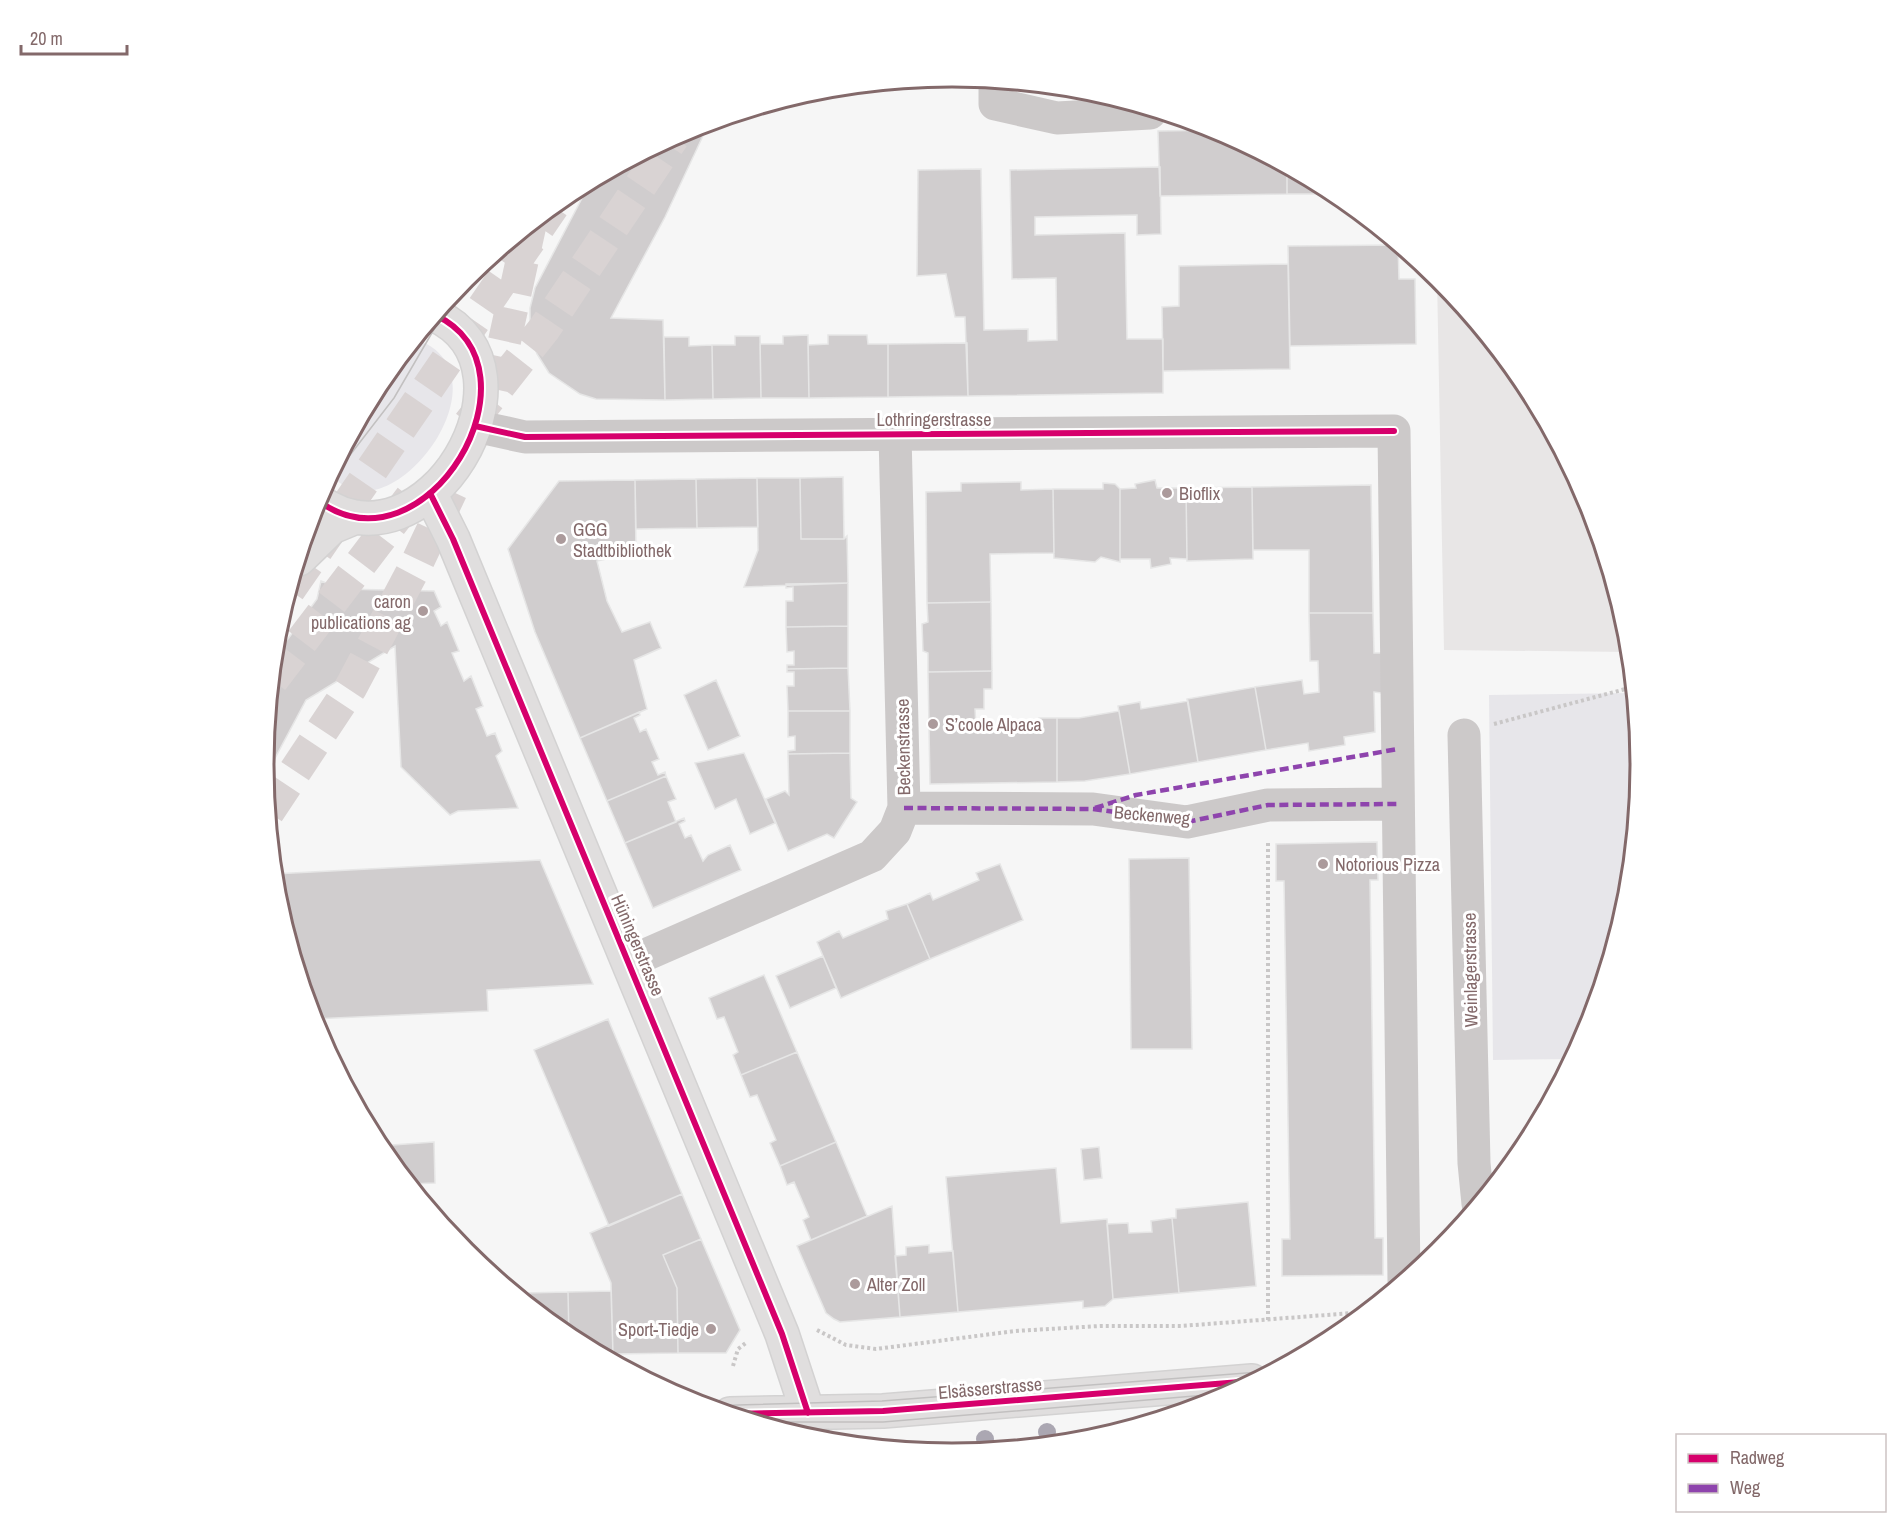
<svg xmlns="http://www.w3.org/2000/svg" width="1904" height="1530" font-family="'Archivo Narrow',sans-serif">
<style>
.built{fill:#e8e6e6}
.green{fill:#e7e6ea}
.building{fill:#d0cdce;stroke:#e6e6e6;stroke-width:1.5}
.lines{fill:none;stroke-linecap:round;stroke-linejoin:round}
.highway-tunnel{stroke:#d9d3d3;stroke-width:33;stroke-dasharray:33 16;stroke-linecap:butt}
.major-casing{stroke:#d3d2d2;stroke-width:36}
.path{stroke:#c9c7c7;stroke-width:4;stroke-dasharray:3 3;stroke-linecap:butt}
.minor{stroke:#ccc9c9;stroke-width:33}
.major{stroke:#e0dede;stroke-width:33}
.tram{stroke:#c2c0c0;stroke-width:1.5}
.quiet{stroke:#8e44ad;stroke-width:4.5;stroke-dasharray:9 4.5;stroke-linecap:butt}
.cycleway-casing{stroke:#fff;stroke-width:10}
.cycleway{stroke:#d6006c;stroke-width:6}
.tree{fill:#aba7b2}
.poi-dot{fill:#ab9a9b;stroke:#fff;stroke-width:2}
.labels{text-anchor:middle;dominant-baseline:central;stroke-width:6;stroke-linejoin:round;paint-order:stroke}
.street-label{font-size:18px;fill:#83696a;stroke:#fff}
.poi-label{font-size:18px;fill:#83696a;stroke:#fff;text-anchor:start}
.rim{fill:none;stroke:#83696a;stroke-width:3}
</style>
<rect width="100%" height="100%" fill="#f6f6f6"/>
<path class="built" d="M 1437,277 L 1525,383 L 1588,502 L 1627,631 L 1629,652 L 1444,650 Z"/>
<path class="green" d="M 415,339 C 517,373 386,546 331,474 L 380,382 Z
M 1633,693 L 1640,765 L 1627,900 L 1588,1029 L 1572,1059 L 1493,1060 L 1489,695 Z"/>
<path class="building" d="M 709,123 L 665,217 L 611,318 L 663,320 L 665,400 L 596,399 L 580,394 L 549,373 L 537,354 L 530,334 L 530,308 L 535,288 L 591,181 L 689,129 Z
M 1218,130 L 1287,167 L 1287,194 L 1160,196 L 1158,131 Z
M 1160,167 L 1161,234 L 1137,235 L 1137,215 L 1035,217 L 1035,235 L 1125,233 L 1127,339 L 1163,339 L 1163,393 L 968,396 L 965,317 L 955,317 L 946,274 L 917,276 L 918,170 L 981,169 L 984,330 L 1028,329 L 1028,341 L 1057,340 L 1056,278 L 1012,279 L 1010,170 Z
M 1287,167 L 1335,193 L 1336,194 L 1287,194 Z
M 1398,245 L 1399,279 L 1415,279 L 1416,344 L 1290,346 L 1288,246 Z
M 1288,264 L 1290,369 L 1163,371 L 1162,307 L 1179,306 L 1179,266 Z
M 808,335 L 809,398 L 761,398 L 760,344 L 783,344 L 783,336 Z
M 828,335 L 867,335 L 868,344 L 888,344 L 888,397 L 809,398 L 808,345 L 828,344 Z
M 735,336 L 760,336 L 761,398 L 713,399 L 712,345 L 735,345 Z
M 664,337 L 689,337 L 689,346 L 712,345 L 713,399 L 665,400 Z
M 967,343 L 968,396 L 888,397 L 888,344 Z
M 843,477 L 844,539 L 801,539 L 800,478 Z
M 757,478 L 758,527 L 697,528 L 696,479 Z
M 757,478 L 800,478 L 801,539 L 844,539 L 847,536 L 848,583 L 744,587 L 758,550 Z
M 696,479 L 697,528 L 636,529 L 635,480 Z
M 635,480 L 636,553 L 597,561 L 607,601 L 622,632 L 650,622 L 661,648 L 634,660 L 647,709 L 580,738 L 535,632 L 508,549 L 559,481 Z
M 1155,480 L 1157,488 L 1186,488 L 1187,559 L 1170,558 L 1171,564 L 1151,568 L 1150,559 L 1120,559 L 1120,489 L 1136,488 L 1135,484 Z
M 1021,482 L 1021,490 L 1053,489 L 1054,553 L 990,554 L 991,602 L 927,603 L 926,492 L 961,491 L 961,483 Z
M 1103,483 L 1115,484 L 1120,489 L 1120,562 L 1101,557 L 1095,562 L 1054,558 L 1053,489 L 1103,489 Z
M 1371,485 L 1373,613 L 1309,613 L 1309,550 L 1253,550 L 1252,487 Z
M 1252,487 L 1253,559 L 1187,561 L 1186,488 Z
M 321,581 L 341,589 L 434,591 L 441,607 L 434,611 L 441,626 L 447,622 L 459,651 L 452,653 L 464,681 L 471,676 L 483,706 L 476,709 L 487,736 L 495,733 L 502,751 L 496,756 L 518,808 L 458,811 L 450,815 L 401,767 L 395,646 L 306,700 L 265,777 L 264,765 L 275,649 L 288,639 L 317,599 Z
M 848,583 L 848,626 L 786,627 L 786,601 L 793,601 L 793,587 L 786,588 L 786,584 Z
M 991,602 L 992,671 L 928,672 L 928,653 L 923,651 L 922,624 L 928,622 L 927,603 Z
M 1309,613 L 1373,613 L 1374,653 L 1382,653 L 1382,693 L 1374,692 L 1375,732 L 1344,737 L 1345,745 L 1309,751 L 1308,743 L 1266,750 L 1255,687 L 1302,680 L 1304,694 L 1319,692 L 1318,661 L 1310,661 Z
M 848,626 L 848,668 L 787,669 L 787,665 L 794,665 L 794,651 L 787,652 L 786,627 Z
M 848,668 L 850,711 L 788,711 L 787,686 L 794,686 L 794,672 L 787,672 L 787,669 Z
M 992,671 L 992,689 L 984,689 L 984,709 L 975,709 L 976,727 L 1040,726 L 1039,718 L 1057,718 L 1057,782 L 930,784 L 928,672 Z
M 716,680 L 740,736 L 708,750 L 684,695 Z
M 1255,687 L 1266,750 L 1198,762 L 1187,699 Z
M 1188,701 L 1198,762 L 1130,774 L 1118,706 L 1140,702 L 1141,709 Z
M 788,711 L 850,711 L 850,753 L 788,754 L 788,751 L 795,750 L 795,736 L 788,737 Z
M 1119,711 L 1130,774 L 1085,781 L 1057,782 L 1057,718 L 1079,718 Z
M 639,712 L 640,715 L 634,718 L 640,732 L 646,729 L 659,759 L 652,762 L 658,775 L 665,772 L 666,776 L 607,801 L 580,738 Z
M 744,753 L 775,823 L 750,834 L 736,799 L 715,809 L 695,763 Z
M 850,753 L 851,798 L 857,802 L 834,838 L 827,834 L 788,851 L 766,799 L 785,791 L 789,795 L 788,754 Z
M 666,776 L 676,799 L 668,802 L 676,822 L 625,843 L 607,801 Z
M 684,818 L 685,821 L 679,824 L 685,838 L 691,835 L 703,861 L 708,855 L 730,845 L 741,870 L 653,908 L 625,843 Z
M 1377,842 L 1378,880 L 1370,880 L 1375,1238 L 1383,1238 L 1383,1275 L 1282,1276 L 1282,1239 L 1290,1239 L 1284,881 L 1276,881 L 1276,844 Z
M 1189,858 L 1192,1049 L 1131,1049 L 1129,859 Z
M 540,860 L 593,984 L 487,990 L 488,1011 L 313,1019 L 277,899 L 274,874 Z
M 1000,864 L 1023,920 L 930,959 L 907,904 L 930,893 L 933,900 L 979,880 L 976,873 Z
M 907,904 L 930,959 L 841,998 L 817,942 L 839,931 L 843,938 L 888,919 L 886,911 Z
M 823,956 L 836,988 L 790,1008 L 776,976 Z
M 764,975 L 797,1052 L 741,1075 L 733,1055 L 738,1052 L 724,1017 L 717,1019 L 709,998 Z
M 608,1019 L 682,1194 L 609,1226 L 534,1050 Z
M 797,1052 L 836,1142 L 780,1166 L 770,1143 L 776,1140 L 757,1095 L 750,1097 L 741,1075 Z
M 434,1142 L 435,1183 L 410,1184 L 379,1146 Z
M 836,1142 L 867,1216 L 811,1240 L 803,1220 L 809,1217 L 794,1182 L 787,1185 L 780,1166 Z
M 1099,1147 L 1102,1178 L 1084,1180 L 1081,1149 Z
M 1056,1168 L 1061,1223 L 1107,1219 L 1113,1299 L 1105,1306 L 1083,1308 L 1083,1301 L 958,1312 L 946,1177 Z
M 682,1194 L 701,1239 L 663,1255 L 677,1288 L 678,1353 L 613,1354 L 611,1283 L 590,1233 Z
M 1248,1202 L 1256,1286 L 1179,1293 L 1172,1218 L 1176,1218 L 1176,1209 Z
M 892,1206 L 900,1317 L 840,1322 L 834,1319 L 826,1313 L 797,1246 Z
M 1172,1218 L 1179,1293 L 1113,1299 L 1107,1224 L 1128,1223 L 1129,1233 L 1152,1232 L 1151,1221 Z
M 701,1239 L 740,1330 L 726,1353 L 678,1353 L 677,1288 L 663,1255 Z
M 929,1245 L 929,1253 L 953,1251 L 958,1312 L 900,1317 L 895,1256 L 906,1255 L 906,1247 Z
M 611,1291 L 613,1354 L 601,1354 L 569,1337 L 568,1292 Z
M 568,1292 L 569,1337 L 524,1301 L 524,1293 Z"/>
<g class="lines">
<path class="highway-tunnel" d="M 494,389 L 530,225
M 469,424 L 544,329 L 673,137
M 289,590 L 553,206
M 272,680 L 413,495
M 268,812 L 351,687 L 417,563 L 451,491"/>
<g class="major-casing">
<path id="major" d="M 430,493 L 453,539 L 782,1334 L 808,1413
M 317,500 C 426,581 550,368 435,315
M 299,559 L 332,527 L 356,517
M 730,1414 L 883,1411 L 1252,1381"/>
</g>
<path class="path" d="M 1494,724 L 1633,687
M 1268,1320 L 1268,841
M 817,1330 L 846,1345 L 876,1349 L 1015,1331 L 1100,1326 L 1181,1326 L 1366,1312
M 733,1366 L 738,1349 L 747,1342"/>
<path class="minor" d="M 995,81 L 995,104 L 1057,118 L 1150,113
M 475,426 L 525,437 L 1394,431 L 1404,1281
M 1464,735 L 1474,1163 L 1478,1204
M 904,808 L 1093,809 L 1187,822 L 1268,805 L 1398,804
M 629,962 L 872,856 L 895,831 L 904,808 L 895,434
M 808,1413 L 815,1440"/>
<use href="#major" class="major"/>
<path class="tram" d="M 369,402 L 392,367
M 320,494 L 394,398 L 461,283
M 703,1406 L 882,1401 L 1272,1371
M 757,1422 L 883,1422 L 1230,1393"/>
<path class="quiet" d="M 904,808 L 1093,809 L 1187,822 L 1268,805 L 1398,804
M 1095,808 L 1136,795 L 1398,749"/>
<g class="cycleway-casing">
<path id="cycleway" d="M 475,426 L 525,437 L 1394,431
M 430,493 L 453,539 L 782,1334 L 808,1413
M 317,500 C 426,581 550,368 435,315
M 730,1414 L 883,1411 L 1252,1381"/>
</g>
<use href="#cycleway" class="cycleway"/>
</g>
<g class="tree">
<circle cx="1047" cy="1432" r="9"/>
<circle cx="985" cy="1439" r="9"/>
</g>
<g class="poi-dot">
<circle cx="1167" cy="493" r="6"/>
<circle cx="561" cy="539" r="6"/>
<circle cx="423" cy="611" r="6"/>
<circle cx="933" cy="724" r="6"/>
<circle cx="1323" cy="864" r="6"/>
<circle cx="855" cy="1284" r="6"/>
<circle cx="711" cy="1329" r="6"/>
</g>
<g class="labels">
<g class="street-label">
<text x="934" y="419">Lothringerstrasse</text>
<text transform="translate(903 747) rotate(-91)">Beckenstrasse</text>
<text transform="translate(1152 815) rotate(5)">Beckenweg</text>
<text transform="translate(638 945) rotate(67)">Hüningerstrasse</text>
<text transform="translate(1470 970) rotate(-91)">Weinlagerstrasse</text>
<text transform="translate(990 1388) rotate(-5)">Elsässerstrasse</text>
</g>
<g class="poi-label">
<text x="1179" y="493">Bioflix</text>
<text x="573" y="529">GGG<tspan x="573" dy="21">Stadtbibliothek</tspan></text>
<text x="411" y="601" text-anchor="end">caron<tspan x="411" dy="21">publications ag</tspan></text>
<text x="945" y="724">S’coole Alpaca</text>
<text x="1335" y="864">Notorious Pizza</text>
<text x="867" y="1284">Alter Zoll</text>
<text x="699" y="1329" text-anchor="end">Sport-Tiedje</text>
</g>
</g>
<path d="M0 0H1904V1530H0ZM274 765a678 678 0 1 1 1356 0a678 678 0 1 1-1356 0Z" fill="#fff" fill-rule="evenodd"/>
<path class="rim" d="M274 765a678 678 0 1 1 1356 0a678 678 0 1 1-1356 0Z"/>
<rect x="1676" y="1434" width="210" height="78" fill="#ffffff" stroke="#cdc3c3" stroke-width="1.5"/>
<rect x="1688" y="1454" width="30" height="9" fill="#d6006c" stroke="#cdc3c3" stroke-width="1.5"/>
<text x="1730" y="1464" font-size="18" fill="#83696a">Radweg</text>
<rect x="1688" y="1484" width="30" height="9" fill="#8e44ad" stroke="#cdc3c3" stroke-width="1.5"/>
<text x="1730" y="1494" font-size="18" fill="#83696a">Weg</text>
<path d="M21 45v9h106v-9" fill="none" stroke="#83696a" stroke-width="3"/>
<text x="30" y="45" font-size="18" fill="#83696a" stroke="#ffffff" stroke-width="4.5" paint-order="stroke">20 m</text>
</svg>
